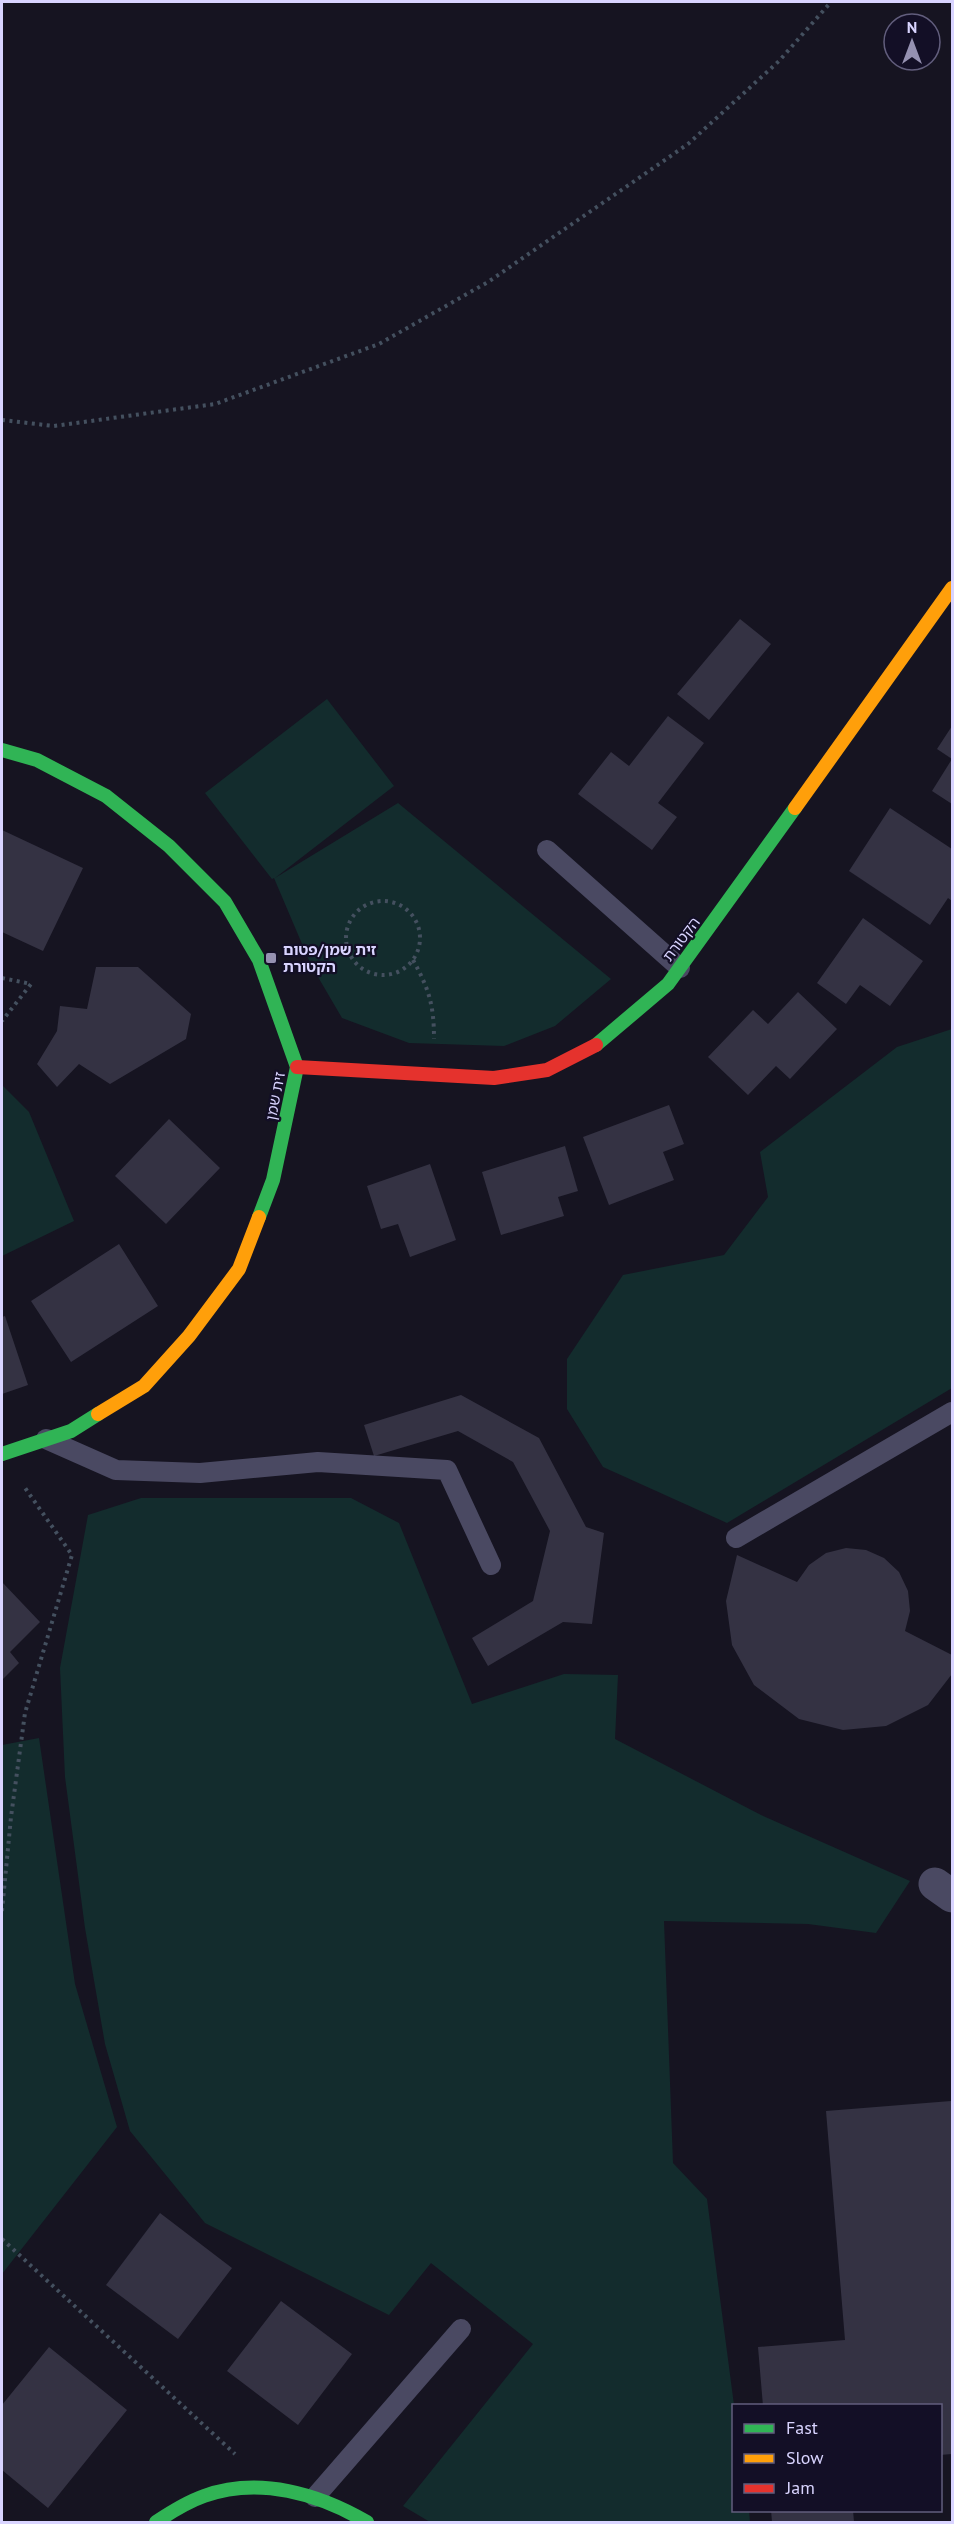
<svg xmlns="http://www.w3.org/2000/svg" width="954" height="2524" font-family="'PT Sans','Noto Sans Hebrew',sans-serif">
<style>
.green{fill:#132c2d}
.building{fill:#343243}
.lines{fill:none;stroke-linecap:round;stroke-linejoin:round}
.path{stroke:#44505f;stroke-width:4;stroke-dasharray:3 4.5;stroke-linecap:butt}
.lane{stroke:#4a4962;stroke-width:20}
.street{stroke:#4a4962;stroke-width:33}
.fast{stroke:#30b455;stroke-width:14}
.slow{stroke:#ff9f0a;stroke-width:14}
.jam{stroke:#e5322d;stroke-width:14}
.poi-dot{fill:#9591b1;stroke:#130f26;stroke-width:2}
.labels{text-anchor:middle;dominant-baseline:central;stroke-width:4.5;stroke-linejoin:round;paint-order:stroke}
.street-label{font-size:15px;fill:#d9d4ff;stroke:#130f26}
.poi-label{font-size:15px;font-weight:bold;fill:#d9d4ff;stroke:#130f26;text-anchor:start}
</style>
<rect width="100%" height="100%" fill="#161421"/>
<path class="green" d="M 327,699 L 394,786 L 275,878 L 398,803 L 611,979 L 555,1026 L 504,1046 L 409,1043 L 342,1018 L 311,965 L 274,878 L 272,879 L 205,793 Z
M 952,1029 L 952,1388 L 727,1523 L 603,1467 L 567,1409 L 567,1359 L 623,1275 L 724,1255 L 768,1197 L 760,1152 L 897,1047 Z
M 2,1085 L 29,1112 L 74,1221 L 2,1256 Z
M 141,1498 L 351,1498 L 399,1523 L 472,1704 L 564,1674 L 618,1675 L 615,1739 L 761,1815 L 910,1881 L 876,1933 L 808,1924 L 664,1921 L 673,2163 L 707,2199 L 734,2405 L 734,2510 L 749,2511 L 750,2522 L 430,2522 L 403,2506 L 533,2344 L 431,2263 L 389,2315 L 205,2223 L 130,2131 L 105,2044 L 85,1928 L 65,1777 L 60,1668 L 88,1515 Z
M 39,1738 L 75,1984 L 117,2127 L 2,2274 L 2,1745 Z"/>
<path class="building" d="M 740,619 L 771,644 L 709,720 L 677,694 Z
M 668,716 L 704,743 L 658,803 L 677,817 L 652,850 L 578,794 L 611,752 L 629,766 Z
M 952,726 L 952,759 L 937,749 Z
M 952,759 L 952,804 L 932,791 Z
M 890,808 L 952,849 L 952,901 L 948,898 L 930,925 L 849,871 Z
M 2,830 L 83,868 L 43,951 L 2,932 Z
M 863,918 L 923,961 L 890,1006 L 860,985 L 846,1004 L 817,983 Z
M 96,967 L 138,967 L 191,1014 L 186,1039 L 110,1084 L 79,1064 L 57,1087 L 37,1064 L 57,1031 L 60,1006 L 87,1009 Z
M 798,992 L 837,1029 L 790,1079 L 776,1066 L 748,1095 L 708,1057 L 753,1010 L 768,1024 Z
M 669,1105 L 684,1144 L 663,1152 L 674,1180 L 609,1205 L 583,1137 Z
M 169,1119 L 220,1168 L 166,1224 L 115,1176 Z
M 565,1146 L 578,1191 L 558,1197 L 564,1216 L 501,1235 L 482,1172 Z
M 430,1164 L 456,1240 L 410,1257 L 398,1224 L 381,1229 L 367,1186 Z
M 119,1244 L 158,1306 L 71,1362 L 31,1301 Z
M 5,1316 L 28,1385 L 2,1394 L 2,1317 Z
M 461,1395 L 539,1438 L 586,1527 L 604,1533 L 592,1624 L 563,1622 L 488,1666 L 472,1638 L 533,1601 L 550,1531 L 513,1462 L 458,1431 L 374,1456 L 364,1425 Z
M 846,1548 L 866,1550 L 884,1558 L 899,1572 L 908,1591 L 910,1611 L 905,1631 L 952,1655 L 952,1674 L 928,1705 L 886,1726 L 843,1730 L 799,1719 L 754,1685 L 732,1645 L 726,1601 L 737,1555 L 797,1582 L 809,1565 L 826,1553 Z
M 2,1582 L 40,1622 L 10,1652 L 19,1663 L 2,1680 Z
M 951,2101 L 952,2454 L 940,2455 L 940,2406 L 763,2406 L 758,2347 L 845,2340 L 826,2111 Z
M 160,2213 L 232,2268 L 178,2339 L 106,2285 Z
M 281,2301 L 352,2354 L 298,2425 L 227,2371 Z
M 49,2347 L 127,2410 L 48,2508 L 2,2470 L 2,2405 Z
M 771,2510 L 853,2510 L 854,2522 L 772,2522 Z"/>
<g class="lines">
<path class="path" d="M 2,420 L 54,426 L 215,404 L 379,344 L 488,282 L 688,144 L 779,61 L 831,2
M346 938a37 37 0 1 1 74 0a37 37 0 1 1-74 0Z
M 413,960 C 429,989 434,1005 434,1039
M 2,978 L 31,984 L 2,1021
M 2,1911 L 11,1817 L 25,1713 L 72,1555 L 23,1485
M 2,2239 L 235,2454"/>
<path class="lane" d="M 547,850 L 680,968
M 46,1439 L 116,1470 L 200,1473 L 318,1462 L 447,1470 L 491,1565
M 736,1538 L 952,1412
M 315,2497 L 461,2329"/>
<path class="street" d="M 935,1884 L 952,1896"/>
<path class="fast" d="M 2,750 L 37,760 L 106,796 L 169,846 L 225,902 L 259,960 L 297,1067 L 273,1180 L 259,1217
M 596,1045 L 668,984 L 795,808
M 2,1454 L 71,1431 L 98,1414
M 156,2522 C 171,2512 187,2502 204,2496 C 259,2476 319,2494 367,2522"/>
<path class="slow" d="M 795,808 L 952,588
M 98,1414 L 144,1386 L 189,1336 L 239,1269 L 259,1217"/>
<path class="jam" d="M 297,1067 L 494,1078 L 547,1070 L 596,1045"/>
</g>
<rect class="poi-dot" x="265" y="952" width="12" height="12" rx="3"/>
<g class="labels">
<g class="street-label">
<text transform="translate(681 939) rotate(-53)">הקטורת</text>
<text transform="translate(275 1096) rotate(-79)">זית שמן</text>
</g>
<g class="poi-label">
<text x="283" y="949">זית שמן/פטום<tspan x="283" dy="17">הקטורת</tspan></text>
</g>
</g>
<rect width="954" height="2524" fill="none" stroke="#d9d4ff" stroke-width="6"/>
<rect x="732" y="2404" width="210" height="108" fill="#130f26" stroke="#625e7d" stroke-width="1.5"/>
<rect x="744" y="2424" width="30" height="9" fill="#30b455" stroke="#625e7d" stroke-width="1.5"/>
<text x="786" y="2434" font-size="18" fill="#d9d4ff">Fast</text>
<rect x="744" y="2454" width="30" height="9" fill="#ff9f0a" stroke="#625e7d" stroke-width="1.5"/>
<text x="786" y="2464" font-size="18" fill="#d9d4ff">Slow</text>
<rect x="744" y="2484" width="30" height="9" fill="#e5322d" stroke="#625e7d" stroke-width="1.5"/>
<text x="786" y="2494" font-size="18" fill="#d9d4ff">Jam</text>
<g transform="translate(912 42)"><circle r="28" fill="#130f26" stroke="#625e7d" stroke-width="1.5"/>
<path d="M0-4.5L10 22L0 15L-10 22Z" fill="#9591b1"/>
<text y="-9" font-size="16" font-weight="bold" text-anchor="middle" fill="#d9d4ff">N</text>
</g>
</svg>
